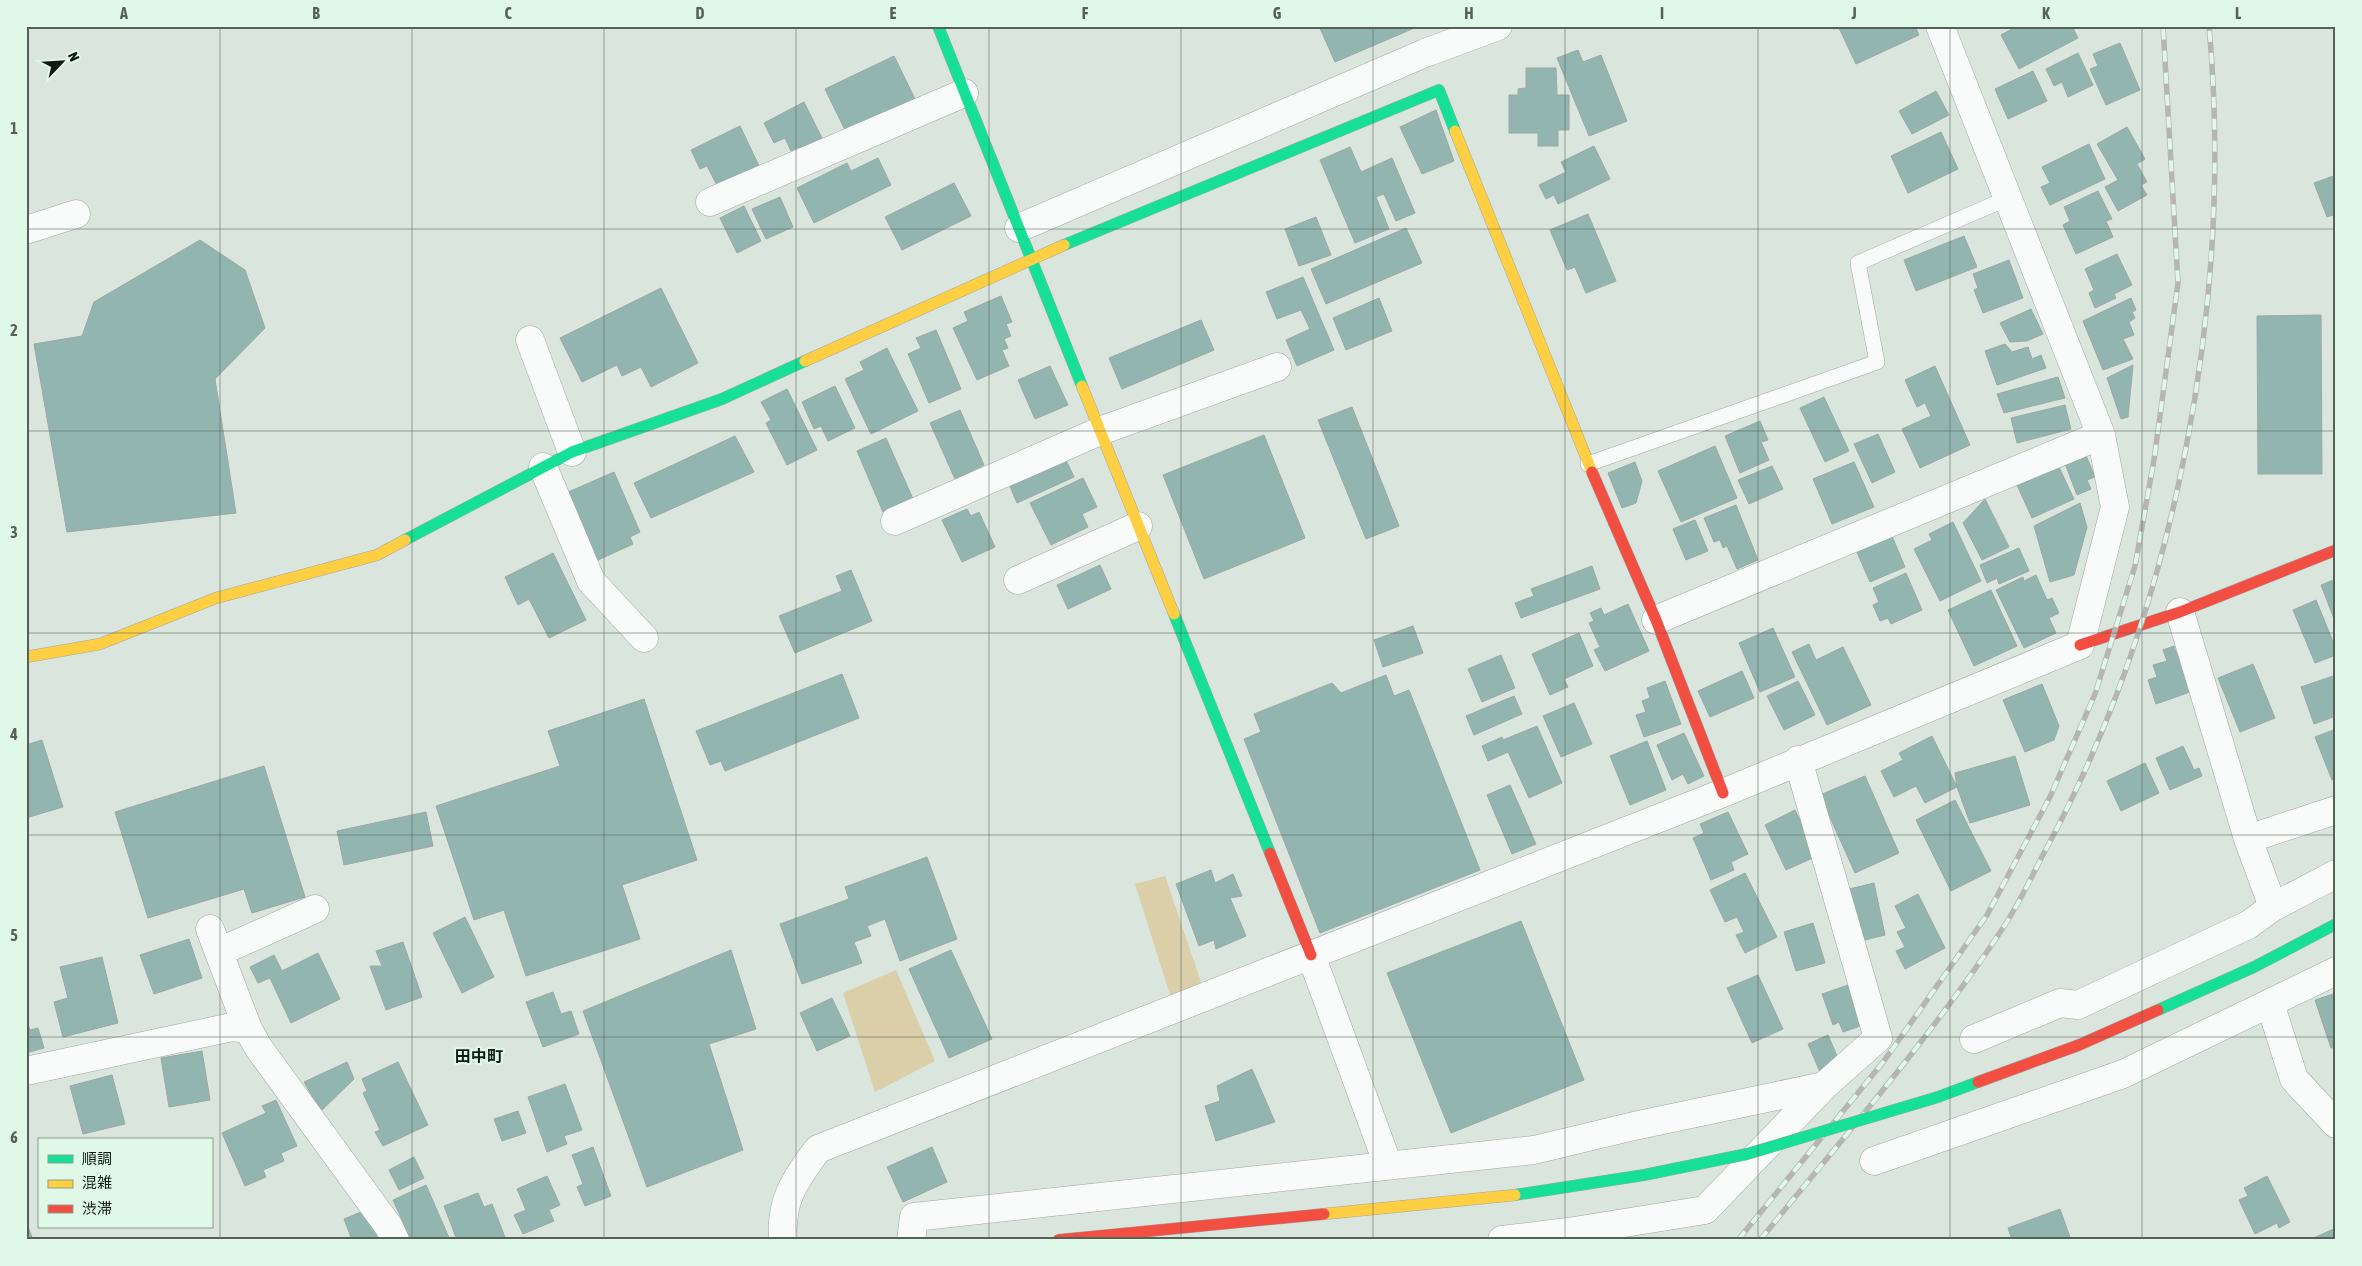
<svg xmlns="http://www.w3.org/2000/svg" width="2362" height="1266" font-family="'Asap Condensed','Noto Sans JP',sans-serif">
<style>
.green{fill:#dacfa8}
.building{fill:#92b5b0;stroke:#9ca8a4}
.lines{fill:none;stroke-linecap:round;stroke-linejoin:round}
.lane-casing{stroke:#9fa8a2;stroke-width:16}
.street-casing{stroke:#9fa8a2;stroke-width:29}
.fast-casing{stroke:#9fa8a2;stroke-width:12}
.slow-casing{stroke:#9fa8a2;stroke-width:12}
.jam-casing{stroke:#9fa8a2;stroke-width:12}
.lane{stroke:#f9fbfa;stroke-width:15}
.street{stroke:#f9fbfa;stroke-width:28}
.fast{stroke:#16e098;stroke-width:11}
.slow{stroke:#ffcf43;stroke-width:11}
.jam{stroke:#f24e42;stroke-width:11}
.rail-casing{stroke:#b4b6b4;stroke-width:5.5}
.rail{stroke:#e0f8e8;stroke-width:4;stroke-dasharray:11;stroke-linecap:butt}
.fast-bridge-casing{stroke:#9fa8a2;stroke-width:12;stroke-linecap:butt}
.slow-bridge-casing{stroke:#9fa8a2;stroke-width:12;stroke-linecap:butt}
.jam-bridge-casing{stroke:#9fa8a2;stroke-width:12;stroke-linecap:butt}
.fast-bridge{stroke:#16e098;stroke-width:11}
.slow-bridge{stroke:#ffcf43;stroke-width:11}
.jam-bridge{stroke:#f24e42;stroke-width:11}
.grid{fill:none;stroke:#566059;stroke-width:1;stroke-opacity:0.55}
.labels{text-anchor:middle;dominant-baseline:central;stroke-width:4.5;stroke-linejoin:round;paint-order:stroke}
.quarter-label{font-size:16px;font-weight:bold;fill:#0f1812;stroke:#e0f8e8}
.neatline{fill:none;stroke:#566059;stroke-width:2}
.grid-label{font-size:16px;text-anchor:middle;font-weight:bold;fill:#566059}
</style>
<rect width="100%" height="100%" fill="#d9e5dd"/>
<path class="green" d="M 1165,876 L 1201,982 L 1171,998 L 1135,884 Z
M 896,970 L 935,1061 L 875,1092 L 843,993 Z"/>
<path class="building" d="M 1319,26 L 1419,26 L 1335,62 Z
M 1832,26 L 1915,26 L 1919,35 L 1856,64 L 1839,28 L 1833,29 Z
M 2017,26 L 2072,26 L 2078,38 L 2019,69 L 2001,35 Z
M 2120,43 L 2140,90 L 2106,105 L 2090,69 L 2098,66 L 2093,54 Z
M 1578,50 L 1583,62 L 1601,55 L 1627,121 L 1589,136 L 1557,58 Z
M 2078,53 L 2093,85 L 2068,97 L 2062,82 L 2054,86 L 2046,69 Z
M 894,56 L 915,99 L 846,132 L 825,89 Z
M 1526,68 L 1556,68 L 1557,95 L 1569,95 L 1569,130 L 1558,130 L 1558,146 L 1538,146 L 1538,133 L 1509,133 L 1509,95 L 1518,95 L 1518,89 L 1526,88 Z
M 2033,71 L 2047,101 L 2008,119 L 1995,89 Z
M 1936,91 L 1949,115 L 1912,134 L 1899,111 Z
M 804,102 L 824,142 L 801,153 L 799,147 L 791,151 L 785,138 L 774,143 L 764,123 Z
M 1436,110 L 1454,161 L 1422,174 L 1400,127 Z
M 740,126 L 760,168 L 719,189 L 707,166 L 700,169 L 691,150 Z
M 2127,127 L 2145,159 L 2137,164 L 2147,182 L 2141,185 L 2147,195 L 2118,211 L 2105,187 L 2118,180 L 2097,144 Z
M 1941,132 L 1958,169 L 1908,193 L 1891,156 Z
M 2089,144 L 2105,179 L 2050,205 L 2041,187 L 2050,183 L 2042,167 Z
M 1594,146 L 1610,179 L 1558,204 L 1554,195 L 1546,199 L 1539,185 L 1566,172 L 1561,162 Z
M 1350,147 L 1361,172 L 1392,158 L 1415,213 L 1396,221 L 1384,194 L 1376,197 L 1389,229 L 1355,243 L 1320,160 Z
M 878,158 L 891,185 L 814,223 L 797,188 L 847,163 L 851,171 Z
M 2336,175 L 2336,214 L 2327,217 L 2314,183 Z
M 954,183 L 971,216 L 902,250 L 885,217 Z
M 2098,191 L 2112,219 L 2106,221 L 2113,237 L 2076,254 L 2063,225 L 2070,221 L 2064,207 Z
M 780,197 L 793,227 L 766,239 L 752,209 Z
M 744,206 L 761,241 L 737,253 L 720,218 Z
M 1588,214 L 1616,281 L 1586,293 L 1575,267 L 1567,270 L 1550,230 Z
M 1316,217 L 1331,255 L 1299,266 L 1285,229 Z
M 1406,228 L 1422,263 L 1326,304 L 1311,269 Z
M 1964,236 L 1977,267 L 1916,291 L 1904,260 Z
M 200,240 L 245,270 L 265,328 L 215,379 L 236,513 L 67,532 L 34,344 L 82,336 L 94,302 Z
M 2117,254 L 2132,285 L 2114,294 L 2116,298 L 2095,308 L 2089,293 L 2094,290 L 2085,269 Z
M 2009,260 L 2023,298 L 1983,313 L 1974,290 L 1978,288 L 1973,274 Z
M 1303,277 L 1334,350 L 1297,366 L 1286,340 L 1310,329 L 1301,310 L 1277,319 L 1266,292 Z
M 661,288 L 698,363 L 651,387 L 641,367 L 622,376 L 617,365 L 582,382 L 560,338 Z
M 1001,296 L 1012,322 L 1006,324 L 1011,336 L 1004,339 L 1008,348 L 1002,350 L 1009,366 L 977,380 L 953,328 L 968,321 L 964,312 Z
M 1379,298 L 1392,331 L 1346,350 L 1333,318 Z
M 2131,298 L 2136,310 L 2132,312 L 2135,318 L 2129,322 L 2134,335 L 2123,339 L 2133,359 L 2103,370 L 2083,321 Z
M 2031,309 L 2043,334 L 2027,341 L 2010,342 L 2000,323 Z
M 2321,315 L 2322,474 L 2258,474 L 2257,316 Z
M 1201,320 L 1214,350 L 1122,389 L 1109,358 Z
M 936,330 L 961,389 L 929,403 L 908,354 L 921,348 L 916,338 Z
M 2005,344 L 2012,352 L 2028,347 L 2032,359 L 2041,355 L 2046,368 L 1997,385 L 1985,351 Z
M 887,348 L 918,411 L 871,434 L 845,379 L 864,370 L 860,362 Z
M 2133,365 L 2128,417 L 2121,419 L 2107,378 Z
M 1050,366 L 1068,405 L 1035,419 L 1018,380 Z
M 1935,366 L 1970,445 L 1920,468 L 1902,429 L 1931,416 L 1925,403 L 1917,407 L 1905,380 Z
M 2058,377 L 2065,398 L 2004,413 L 1997,394 Z
M 835,386 L 855,428 L 828,441 L 821,426 L 814,429 L 802,402 Z
M 787,389 L 817,450 L 787,465 L 766,423 L 771,420 L 761,402 Z
M 1824,397 L 1849,451 L 1825,462 L 1800,408 Z
M 2065,405 L 2071,429 L 2017,443 L 2011,418 Z
M 1352,407 L 1399,526 L 1366,539 L 1318,420 Z
M 960,410 L 984,465 L 955,479 L 930,423 Z
M 1760,421 L 1768,440 L 1761,442 L 1769,460 L 1740,473 L 1725,436 Z
M 1878,434 L 1895,472 L 1872,483 L 1854,444 Z
M 1264,435 L 1305,538 L 1204,579 L 1163,475 Z
M 735,436 L 754,472 L 651,518 L 634,483 Z
M 886,438 L 913,499 L 883,512 L 857,451 Z
M 1715,446 L 1737,498 L 1681,522 L 1658,471 Z
M 2085,453 L 2095,477 L 2087,480 L 2091,489 L 2077,495 L 2064,461 Z
M 1065,458 L 1074,477 L 1017,503 L 1009,484 Z
M 1635,462 L 1642,481 L 1636,503 L 1622,508 L 1608,473 Z
M 1854,462 L 1874,507 L 1832,524 L 1813,479 Z
M 2058,465 L 2074,499 L 2032,518 L 2017,485 Z
M 1772,466 L 1783,489 L 1749,504 L 1738,480 Z
M 614,472 L 640,532 L 630,537 L 633,544 L 596,561 L 566,493 Z
M 1083,478 L 1097,507 L 1082,514 L 1088,527 L 1051,545 L 1030,503 Z
M 1985,499 L 2009,547 L 1982,560 L 1963,523 Z
M 2080,503 L 2087,527 L 2074,575 L 2050,582 L 2034,526 Z
M 1736,505 L 1758,560 L 1737,569 L 1727,546 L 1723,548 L 1720,540 L 1714,542 L 1704,518 Z
M 967,509 L 971,516 L 979,512 L 995,547 L 962,562 L 942,520 Z
M 1695,520 L 1708,551 L 1686,560 L 1673,529 Z
M 1953,522 L 1981,581 L 1940,601 L 1914,549 L 1932,540 L 1929,534 Z
M 1892,536 L 1905,567 L 1870,582 L 1856,550 Z
M 2019,548 L 2029,571 L 1999,584 L 1997,578 L 1987,583 L 1980,565 Z
M 553,553 L 586,620 L 549,638 L 529,599 L 518,605 L 505,577 Z
M 1100,565 L 1111,589 L 1068,609 L 1057,585 Z
M 1592,566 L 1600,589 L 1521,618 L 1515,603 L 1534,596 L 1531,589 Z
M 851,570 L 872,621 L 795,653 L 779,616 L 842,591 L 836,576 Z
M 1906,573 L 1922,610 L 1891,624 L 1888,618 L 1880,621 L 1873,605 L 1879,602 L 1873,588 Z
M 2036,575 L 2047,600 L 2052,598 L 2059,613 L 2049,618 L 2056,633 L 2024,648 L 1996,590 L 2023,577 L 2024,581 Z
M 2336,579 L 2336,624 L 2321,585 Z
M 1991,590 L 2017,646 L 1974,666 L 1948,610 Z
M 2316,600 L 2336,649 L 2336,655 L 2315,663 L 2293,610 Z
M 1628,604 L 1649,651 L 1605,671 L 1594,650 L 1600,647 L 1589,623 L 1594,621 L 1590,613 L 1601,608 L 1604,615 Z
M 1413,626 L 1423,653 L 1383,667 L 1374,640 Z
M 1773,628 L 1795,677 L 1760,692 L 1739,643 Z
M 1579,633 L 1593,666 L 1564,679 L 1568,687 L 1550,695 L 1532,654 Z
M 1809,644 L 1816,660 L 1843,647 L 1871,705 L 1827,725 L 1792,652 Z
M 2174,646 L 2190,692 L 2156,704 L 2148,680 L 2157,677 L 2153,665 L 2167,661 L 2163,650 Z
M 1501,655 L 1515,688 L 1482,702 L 1468,669 Z
M 2253,664 L 2275,718 L 2240,732 L 2218,678 Z
M 1742,671 L 1754,698 L 1710,717 L 1698,691 Z
M 842,674 L 859,718 L 725,771 L 721,761 L 710,765 L 696,731 Z
M 1386,675 L 1394,696 L 1409,690 L 1480,870 L 1320,933 L 1244,739 L 1261,732 L 1254,714 L 1332,683 L 1341,693 Z
M 2336,675 L 2336,716 L 2314,724 L 2301,687 Z
M 1665,681 L 1681,724 L 1644,737 L 1636,715 L 1646,712 L 1642,701 L 1650,698 L 1647,688 Z
M 1798,681 L 1815,715 L 1784,730 L 1767,696 Z
M 2042,684 L 2059,726 L 2054,740 L 2025,752 L 2003,700 Z
M 1514,696 L 1522,714 L 1474,735 L 1466,716 Z
M 644,699 L 697,860 L 622,885 L 640,939 L 526,976 L 504,910 L 474,920 L 436,806 L 560,766 L 548,731 Z
M 1574,703 L 1592,744 L 1561,757 L 1543,716 Z
M 1537,726 L 1562,783 L 1529,798 L 1508,752 L 1488,761 L 1482,746 L 1502,737 L 1503,740 Z
M 2336,729 L 2336,779 L 2332,780 L 2315,737 Z
M 1684,733 L 1704,776 L 1688,784 L 1683,774 L 1672,780 L 1657,745 Z
M 1932,736 L 1957,787 L 1925,803 L 1916,786 L 1894,797 L 1881,771 L 1903,760 L 1899,753 Z
M 42,740 L 63,807 L 26,818 L 26,745 Z
M 1647,741 L 1666,790 L 1630,805 L 1610,756 Z
M 2183,746 L 2194,770 L 2199,768 L 2202,776 L 2170,790 L 2156,758 Z
M 2015,756 L 2030,805 L 1970,823 L 1957,787 L 1955,773 Z
M 2145,763 L 2159,793 L 2121,811 L 2107,781 Z
M 264,766 L 305,897 L 252,913 L 244,889 L 148,918 L 115,812 Z
M 1865,776 L 1899,853 L 1855,873 L 1820,795 Z
M 1510,785 L 1536,844 L 1512,854 L 1487,795 Z
M 1955,800 L 1991,871 L 1951,891 L 1916,820 Z
M 1795,810 L 1817,856 L 1786,870 L 1765,825 Z
M 426,812 L 433,846 L 344,865 L 337,831 Z
M 1728,812 L 1748,854 L 1731,862 L 1734,870 L 1711,880 L 1693,838 L 1704,833 L 1700,824 Z
M 927,857 L 957,939 L 900,961 L 885,919 L 867,926 L 871,936 L 854,942 L 862,963 L 802,984 L 780,924 L 849,899 L 845,887 Z
M 1211,870 L 1215,883 L 1233,874 L 1242,896 L 1230,898 L 1246,936 L 1216,949 L 1214,940 L 1199,946 L 1176,884 Z
M 1745,873 L 1777,937 L 1745,953 L 1736,935 L 1744,932 L 1737,917 L 1725,922 L 1710,890 Z
M 1874,883 L 1885,935 L 1857,942 L 1845,890 Z
M 1918,894 L 1945,948 L 1905,969 L 1896,951 L 1905,947 L 1897,932 L 1906,928 L 1895,906 Z
M 465,917 L 494,977 L 462,993 L 433,933 Z
M 1521,921 L 1584,1080 L 1451,1133 L 1387,973 Z
M 1813,923 L 1825,963 L 1796,971 L 1784,932 Z
M 189,939 L 202,978 L 154,994 L 140,955 Z
M 403,942 L 422,997 L 386,1010 L 370,966 L 382,966 L 376,951 Z
M 731,950 L 756,1029 L 709,1044 L 743,1150 L 647,1187 L 583,1011 Z
M 951,950 L 992,1039 L 949,1058 L 909,969 Z
M 318,953 L 340,999 L 291,1023 L 270,978 L 258,983 L 250,967 L 274,955 L 282,971 Z
M 102,957 L 118,1023 L 63,1037 L 54,1002 L 68,998 L 60,967 Z
M 1758,975 L 1783,1029 L 1752,1043 L 1727,988 Z
M 1854,983 L 1869,1023 L 1843,1032 L 1839,1022 L 1833,1025 L 1822,994 Z
M 553,992 L 561,1014 L 571,1011 L 579,1034 L 543,1047 L 526,1002 Z
M 2336,993 L 2336,1047 L 2331,1048 L 2315,1000 Z
M 832,998 L 850,1036 L 817,1051 L 800,1013 Z
M 26,1018 L 30,1030 L 38,1028 L 44,1048 L 26,1053 Z
M 1828,1035 L 1840,1063 L 1820,1072 L 1808,1044 Z
M 202,1051 L 210,1100 L 169,1107 L 161,1058 Z
M 347,1062 L 354,1079 L 321,1111 L 304,1082 Z
M 398,1062 L 428,1125 L 383,1146 L 375,1132 L 380,1130 L 363,1093 L 367,1091 L 362,1079 Z
M 1252,1069 L 1275,1122 L 1216,1141 L 1205,1106 L 1220,1101 L 1217,1086 Z
M 112,1075 L 125,1124 L 83,1134 L 70,1086 Z
M 565,1084 L 582,1130 L 564,1136 L 567,1144 L 547,1152 L 528,1097 Z
M 276,1100 L 297,1146 L 281,1153 L 284,1161 L 263,1170 L 266,1177 L 245,1186 L 222,1133 L 266,1113 L 262,1106 Z
M 518,1111 L 526,1133 L 502,1141 L 494,1119 Z
M 593,1147 L 611,1196 L 585,1206 L 577,1187 L 583,1184 L 572,1155 Z
M 932,1147 L 947,1182 L 903,1202 L 887,1167 Z
M 414,1157 L 424,1178 L 399,1190 L 389,1170 Z
M 547,1176 L 560,1205 L 549,1210 L 554,1221 L 523,1234 L 514,1215 L 526,1210 L 517,1189 Z
M 2267,1176 L 2290,1222 L 2279,1228 L 2277,1223 L 2255,1234 L 2239,1200 L 2248,1196 L 2244,1188 Z
M 426,1185 L 450,1240 L 411,1240 L 393,1200 Z
M 478,1193 L 484,1207 L 492,1204 L 506,1240 L 457,1240 L 444,1206 Z
M 368,1209 L 381,1240 L 352,1240 L 344,1219 Z
M 2060,1209 L 2071,1240 L 2012,1240 L 2008,1228 Z
M 26,1221 L 33,1240 L 26,1240 Z
M 2336,1228 L 2336,1240 L 2309,1240 Z"/>
<g class="lines">
<g class="lane-casing">
<path id="lane" d="M 1588,464 L 1877,362 L 1858,263 L 2008,198"/>
</g>
<g class="street-casing">
<path id="street" d="M 710,202 L 964,93
M 1019,228 L 1425,53 L 1498,26
M 26,230 L 76,214
M 530,340 L 572,452
M 543,467 L 591,581 L 644,638
M 895,521 L 1100,431 L 1277,367
M 1018,580 L 1138,526
M 2180,612 L 2248,839 L 2273,907
M 1656,620 L 2101,435
M 2248,839 L 2336,810
M 210,929 L 248,1029
M 219,952 L 315,909
M 1311,955 L 1388,1165
M 2336,971 L 2270,1003 L 2294,1079 L 2336,1124
M 1974,1039 L 2060,1003 L 2078,1005 L 2248,925 L 2273,907 L 2336,874
M 26,1071 L 232,1027 L 248,1029 L 258,1047 L 389,1227 L 395,1240
M 1874,1161 L 2123,1074 L 2270,1003
M 783,1240 C 780,1200 795,1180 818,1149 L 1723,793 L 2080,645 L 2115,507 L 2101,435 L 1940,26
M 911,1240 L 914,1217 L 1534,1150 L 1634,1126 L 1824,1086 L 1878,1038 L 1798,760
M 1502,1240 L 1568,1232 L 1705,1210 L 1824,1086"/>
</g>
<g class="fast-casing">
<path id="fast" d="M 938,26 L 1082,386
M 1064,245 L 1439,90 L 1455,131
M 405,540 L 572,452 L 722,399 L 805,361
M 1174,614 L 1270,853"/>
</g>
<g class="slow-casing">
<path id="slow" d="M 1455,131 L 1592,472
M 805,361 L 1064,245
M 1082,386 L 1174,614
M 26,657 L 100,644 L 216,598 L 377,555 L 405,540"/>
</g>
<g class="jam-casing">
<path id="jam" d="M 1592,472 L 1656,620 L 1723,793
M 2080,645 L 2180,612 L 2336,550
M 1270,853 L 1311,955"/>
</g>
<use href="#lane" class="lane"/>
<use href="#street" class="street"/>
<use href="#fast" class="fast"/>
<use href="#slow" class="slow"/>
<use href="#jam" class="jam"/>
<g class="rail-casing">
<path id="rail" d="M 1738,1240 L 1884,1061 L 1987,915 L 2050,797 L 2095,694 L 2135,566 L 2154,460 L 2178,283 L 2163,26
M 1760,1240 C 1843,1138 1931,1037 2003,928 C 2019,904 2032,876 2045,851 C 2176,610 2234,299 2209,26"/>
</g>
<use href="#rail" class="rail"/>
<g class="fast-bridge-casing">
<path id="fast-bridge" d="M 2158,1010 L 2254,967 L 2336,924
M 1515,1195 L 1644,1175 L 1747,1154 L 1938,1097 L 1978,1082"/>
</g>
<g class="slow-bridge-casing">
<path id="slow-bridge" d="M 1324,1214 L 1515,1195"/>
</g>
<g class="jam-bridge-casing">
<path id="jam-bridge" d="M 1978,1082 L 2079,1045 L 2158,1010
M 1058,1240 L 1324,1214"/>
</g>
<use href="#fast-bridge" class="fast-bridge"/>
<use href="#slow-bridge" class="slow-bridge"/>
<use href="#jam-bridge" class="jam-bridge"/>
</g>
<path class="grid" d="M 220,26 L 220,1240M 412,26 L 412,1240M 604,26 L 604,1240M 796,26 L 796,1240M 989,26 L 989,1240M 1181,26 L 1181,1240M 1373,26 L 1373,1240M 1565,26 L 1565,1240M 1758,26 L 1758,1240M 1950,26 L 1950,1240M 2142,26 L 2142,1240M 26,229 L 2336,229M 26,431 L 2336,431M 26,633 L 2336,633M 26,835 L 2336,835M 26,1037 L 2336,1037"/>
<g class="labels">
<g class="quarter-label">
<text x="479" y="1056">田中町</text>
</g>
</g>
<rect width="2362" height="1266" fill="none" stroke="#e0f8e8" stroke-width="55"/>
<rect x="38" y="1138" width="175" height="90" fill="#e0f8e8" stroke="#8c9e92"/>
<rect x="48" y="1155" width="25" height="8" fill="#16e098" stroke="#8c9e92"/>
<text x="82" y="1164" font-size="15" fill="#0f1812">順調</text>
<rect x="48" y="1180" width="25" height="8" fill="#ffcf43" stroke="#8c9e92"/>
<text x="82" y="1188" font-size="15" fill="#0f1812">混雑</text>
<rect x="48" y="1205" width="25" height="8" fill="#f24e42" stroke="#8c9e92"/>
<text x="82" y="1214" font-size="15" fill="#0f1812">渋滞</text>
<g transform="translate(62 62) rotate(65)" stroke="#e0f8e8" stroke-width="4" paint-order="stroke">
<path d="M0-4L9 19L0 12L-9 19Z" fill="#0f1812"/>
<text y="-8" font-size="14" font-weight="bold" text-anchor="middle" fill="#0f1812">N</text>
</g>
<rect x="28" y="28" width="2306" height="1210" class="neatline"/>
<g class="grid-label">
<text x="124" y="19">A</text>
<text x="316" y="19">B</text>
<text x="508" y="19">C</text>
<text x="700" y="19">D</text>
<text x="893" y="19">E</text>
<text x="1085" y="19">F</text>
<text x="1277" y="19">G</text>
<text x="1469" y="19">H</text>
<text x="1662" y="19">I</text>
<text x="1854" y="19">J</text>
<text x="2046" y="19">K</text>
<text x="2238" y="19">L</text>
<text x="14" y="134">1</text>
<text x="14" y="336">2</text>
<text x="14" y="538">3</text>
<text x="14" y="740">4</text>
<text x="14" y="941">5</text>
<text x="14" y="1143">6</text>
</g>
</svg>
